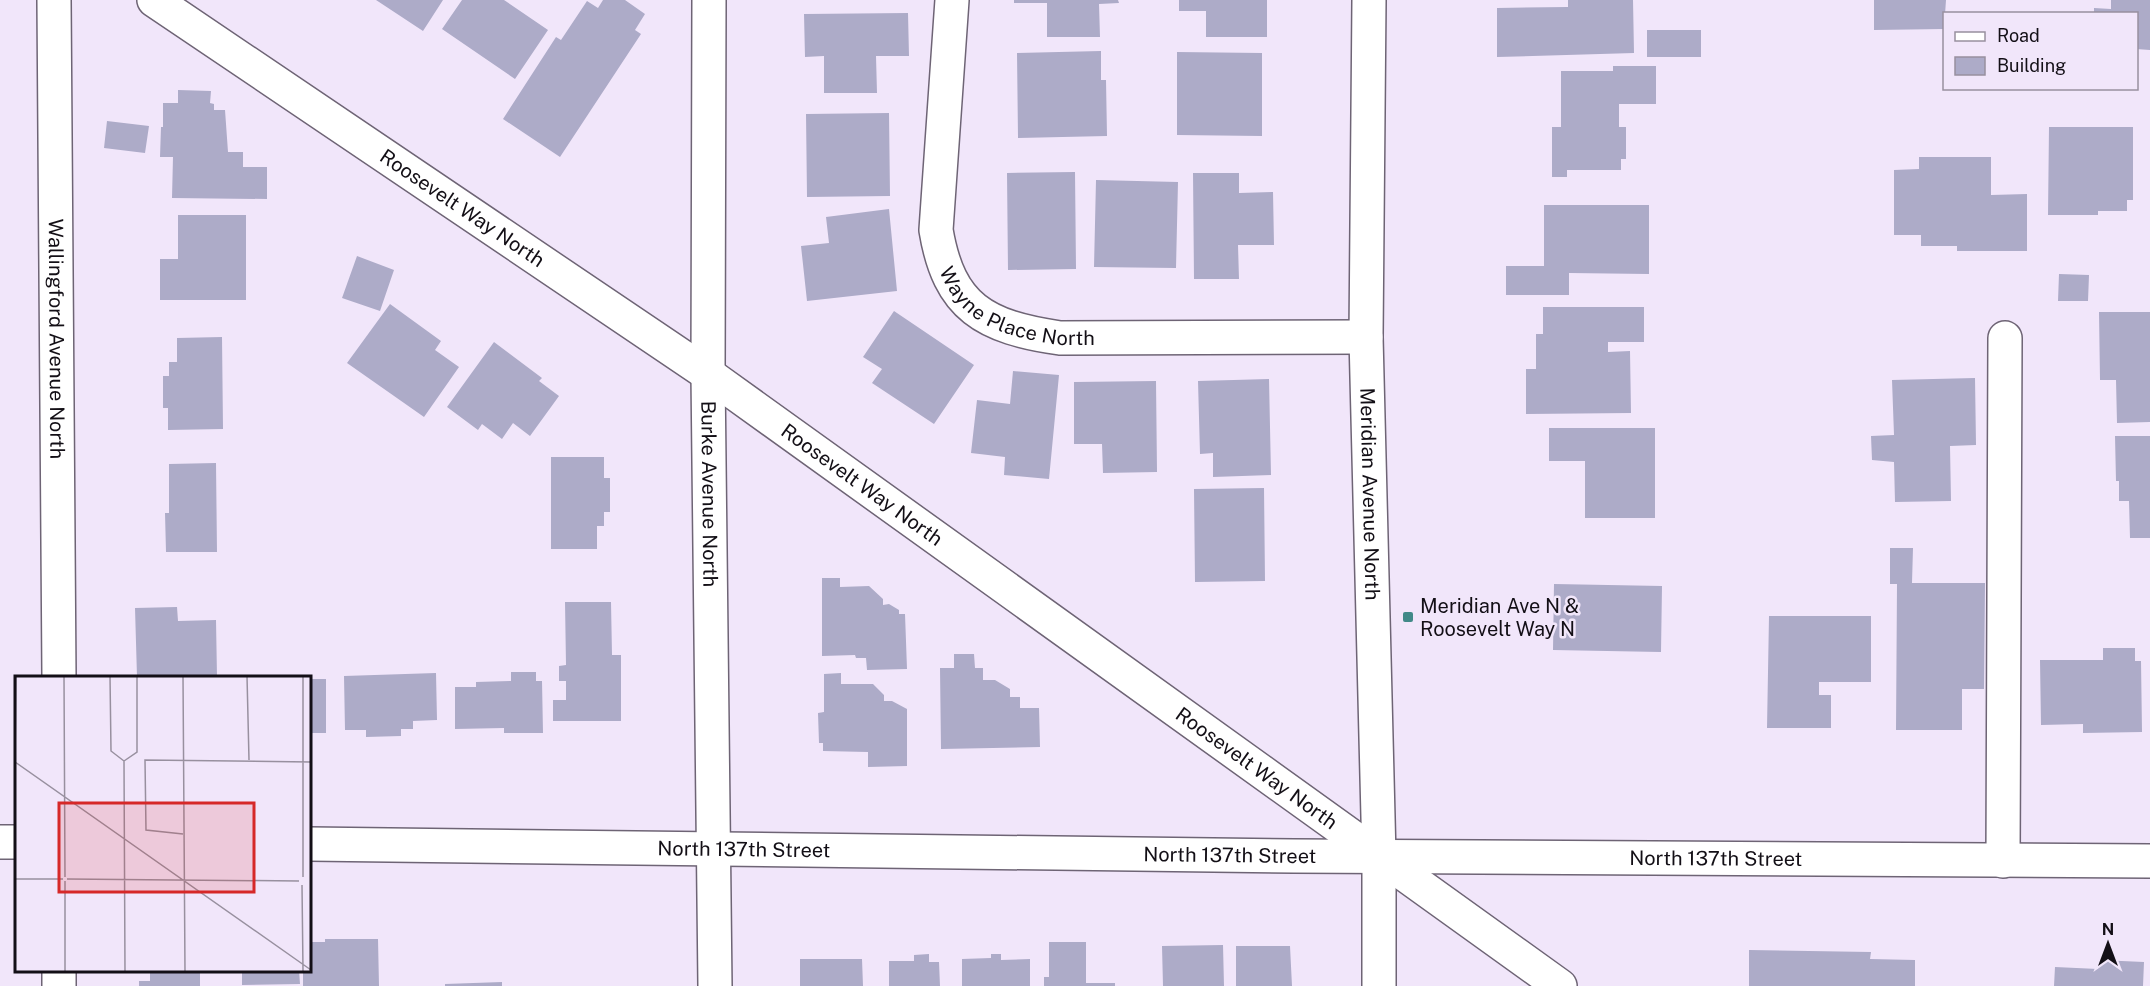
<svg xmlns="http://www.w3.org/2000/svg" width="2150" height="986" font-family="'Public Sans',sans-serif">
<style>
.building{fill:#adabc8}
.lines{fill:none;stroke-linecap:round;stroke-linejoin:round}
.minor-casing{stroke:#6e6475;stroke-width:36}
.minor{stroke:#fff;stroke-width:33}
.poi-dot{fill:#418988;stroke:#f1e6fa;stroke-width:2}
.labels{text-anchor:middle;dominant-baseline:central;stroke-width:5;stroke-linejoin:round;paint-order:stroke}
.street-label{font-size:20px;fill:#130f16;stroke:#f1e6fa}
.poi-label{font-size:20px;fill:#130f16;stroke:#f1e6fa;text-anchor:start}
.inset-road{fill:none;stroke:#98909f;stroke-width:1.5}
.view{fill:#d62828;fill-opacity:0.15;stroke:#d62828;stroke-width:3}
.inset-edge{fill:none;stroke:#130f16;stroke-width:3}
</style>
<rect width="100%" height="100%" fill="#f1e6fa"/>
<path class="building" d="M 376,0 L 443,0 L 423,31 Z
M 462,0 L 504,0 L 548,30 L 515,79 L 442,29 Z
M 603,0 L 625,0 L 645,14 L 635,30 L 641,34 L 560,157 L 503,119 L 556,37 L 561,40 L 587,1 L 598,8 Z
M 1014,0 L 1118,0 L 1119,3 L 1099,4 L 1100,37 L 1047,37 L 1047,3 L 1014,3 Z
M 1179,0 L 1267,0 L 1267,37 L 1206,37 L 1206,11 L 1179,11 Z
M 1568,0 L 1633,0 L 1634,53 L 1497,57 L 1497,8 L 1568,7 Z
M 1874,0 L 1946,0 L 1944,29 L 1874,30 Z
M 2111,0 L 2150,0 L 2150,50 L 2136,49 L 2136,14 L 2094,14 L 2094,8 L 2111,9 Z
M 908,13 L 909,56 L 876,56 L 877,93 L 824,93 L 824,56 L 805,57 L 804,14 Z
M 1647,30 L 1701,30 L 1701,57 L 1647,57 Z
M 1101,51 L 1101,80 L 1106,80 L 1107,136 L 1018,138 L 1017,53 Z
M 1177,52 L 1262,53 L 1262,136 L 1177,135 Z
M 1613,66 L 1656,66 L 1656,104 L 1619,104 L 1619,127 L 1626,127 L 1626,159 L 1621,159 L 1621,170 L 1567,170 L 1567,177 L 1552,177 L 1552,127 L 1561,127 L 1561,71 L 1613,71 Z
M 178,90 L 211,91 L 210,103 L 214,104 L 214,110 L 225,110 L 228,152 L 243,152 L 243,167 L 267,167 L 267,199 L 172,198 L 173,157 L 160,157 L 161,127 L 163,127 L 163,103 L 178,103 Z
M 889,113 L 890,196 L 807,197 L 806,114 Z
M 107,121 L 149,126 L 145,153 L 104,148 Z
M 2049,127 L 2133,127 L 2133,200 L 2127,200 L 2127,211 L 2098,211 L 2098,215 L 2048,215 Z
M 1919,157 L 1991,157 L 1991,195 L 2027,194 L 2027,251 L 1957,251 L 1957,246 L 1921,246 L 1921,235 L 1894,235 L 1894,170 L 1919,169 Z
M 1075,172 L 1076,269 L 1008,270 L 1007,173 Z
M 1193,173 L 1239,173 L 1239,193 L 1273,192 L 1274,245 L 1238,245 L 1239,279 L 1194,279 Z
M 1096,180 L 1178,182 L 1176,268 L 1094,267 Z
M 1544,205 L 1649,205 L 1649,274 L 1569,273 L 1569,295 L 1506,295 L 1506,266 L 1544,266 Z
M 889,209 L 897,291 L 807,301 L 801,246 L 829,243 L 826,217 Z
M 178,215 L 246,215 L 246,300 L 160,300 L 160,259 L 178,259 Z
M 357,256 L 394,270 L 380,311 L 342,298 Z
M 2059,274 L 2089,275 L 2088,301 L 2058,301 Z
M 390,304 L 441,341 L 435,350 L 459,367 L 424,417 L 347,363 Z
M 1543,307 L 1644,307 L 1644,342 L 1608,342 L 1608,352 L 1630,351 L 1631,413 L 1526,414 L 1526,369 L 1536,369 L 1536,334 L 1543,334 Z
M 894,311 L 974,365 L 934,424 L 872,383 L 882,369 L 863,357 Z
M 2099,312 L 2150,312 L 2150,422 L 2117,423 L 2116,380 L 2100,380 Z
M 222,337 L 223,429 L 168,430 L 168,408 L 163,408 L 163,376 L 169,376 L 169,362 L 177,362 L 177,338 Z
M 494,342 L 542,378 L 539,381 L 559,396 L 530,436 L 513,423 L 502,439 L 482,424 L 478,430 L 447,407 Z
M 1013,371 L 1059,375 L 1049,479 L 1004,475 L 1005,457 L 971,453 L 977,400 L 1010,404 Z
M 1975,378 L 1976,445 L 1950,446 L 1951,501 L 1895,502 L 1894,462 L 1872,460 L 1871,436 L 1894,435 L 1892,380 Z
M 1269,379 L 1271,475 L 1213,477 L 1213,453 L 1200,454 L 1198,381 Z
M 1156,381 L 1157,472 L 1103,473 L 1102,444 L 1074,444 L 1074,382 Z
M 1549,428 L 1655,428 L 1655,518 L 1585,518 L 1585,461 L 1549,461 Z
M 2115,436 L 2150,436 L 2150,538 L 2130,538 L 2129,501 L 2119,501 L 2119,481 L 2116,481 Z
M 551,457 L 604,457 L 604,478 L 610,478 L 610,512 L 604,512 L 604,526 L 597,526 L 597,549 L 551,549 Z
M 216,463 L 217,552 L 166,552 L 165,513 L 169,513 L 169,464 Z
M 1264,488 L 1265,581 L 1195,582 L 1194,489 Z
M 1890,548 L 1913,548 L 1912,583 L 1985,583 L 1984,689 L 1962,689 L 1962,730 L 1896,730 L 1897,584 L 1890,584 Z
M 822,578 L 840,578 L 840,587 L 869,586 L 883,599 L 883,605 L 889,604 L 899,610 L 899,614 L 905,614 L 907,669 L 867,670 L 866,658 L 856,658 L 855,655 L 822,656 Z
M 1554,584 L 1662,586 L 1661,652 L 1553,650 Z
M 565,602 L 611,602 L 612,655 L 621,655 L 621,721 L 553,721 L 553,700 L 566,700 L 566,681 L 559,681 L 559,666 L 566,665 Z
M 177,607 L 178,621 L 216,620 L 217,677 L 137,677 L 135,608 Z
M 1769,616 L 1871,616 L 1871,682 L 1819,682 L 1819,695 L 1831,695 L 1831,728 L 1767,728 Z
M 2103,648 L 2135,648 L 2135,661 L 2141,661 L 2142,732 L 2083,733 L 2083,724 L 2041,725 L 2040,660 L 2103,660 Z
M 954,654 L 974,654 L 975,668 L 983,668 L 983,680 L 995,680 L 1010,689 L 1010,697 L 1020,697 L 1020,708 L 1039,708 L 1040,747 L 941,749 L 940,668 L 954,668 Z
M 511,672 L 536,672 L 536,681 L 542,681 L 543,733 L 504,733 L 504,728 L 455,729 L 455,687 L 476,687 L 476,682 L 511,681 Z
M 436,673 L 437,720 L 413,721 L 413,729 L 401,729 L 401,736 L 366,737 L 366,730 L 345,730 L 344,676 Z
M 841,673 L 841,684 L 873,684 L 884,695 L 884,701 L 892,701 L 907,709 L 907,766 L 868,767 L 868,752 L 823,751 L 823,743 L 819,743 L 818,713 L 824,712 L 824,674 Z
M 309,679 L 326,679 L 326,733 L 309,733 Z
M 325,939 L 378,939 L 379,986 L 303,986 L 303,970 L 309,970 L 309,942 L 325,942 Z
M 1049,942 L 1086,942 L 1086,983 L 1115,983 L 1115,986 L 1044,986 L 1044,977 L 1049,977 Z
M 1223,945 L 1224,986 L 1163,986 L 1162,946 Z
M 1236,946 L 1290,946 L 1292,986 L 1236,986 Z
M 1749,950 L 1871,952 L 1870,959 L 1915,960 L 1915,986 L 1749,986 Z
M 929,954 L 929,962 L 939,962 L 940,986 L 889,986 L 889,961 L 914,961 L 914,955 Z
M 991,954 L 1001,954 L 1001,960 L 1030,959 L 1030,986 L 962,986 L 962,959 L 991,958 Z
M 800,959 L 862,959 L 863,986 L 800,986 Z
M 2099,960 L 2144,962 L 2143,986 L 2054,986 L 2055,967 L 2098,969 Z
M 150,970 L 200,970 L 200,986 L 139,986 L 139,981 L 150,981 Z
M 242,970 L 299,970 L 300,984 L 242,985 Z
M 502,982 L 502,986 L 445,986 L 445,984 Z"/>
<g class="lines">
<g class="minor-casing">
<g id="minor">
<path id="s1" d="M 54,0 L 59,677"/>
<path id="s2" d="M 154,0 L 708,374 L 1560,986"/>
<path id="s3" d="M 709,0 L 708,374 L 715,986"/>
<path id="s4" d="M 952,0 L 936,230 C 949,308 985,327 1060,338 L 1366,337"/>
<path id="s5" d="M 1369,0 L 1366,337 L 1379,857 L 1379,986"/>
<path d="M 0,842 L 16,842"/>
<path id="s6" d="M 309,844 L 1294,856 L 2150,861"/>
<path d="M 2003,861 L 2005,338"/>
<path d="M 59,970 L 59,986"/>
</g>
</g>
<use href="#minor" class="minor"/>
</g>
<rect class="poi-dot" x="1402" y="611" width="12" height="12" rx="3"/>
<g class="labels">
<g class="street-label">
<text stroke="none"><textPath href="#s2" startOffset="372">Roosevelt Way North</textPath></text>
<text stroke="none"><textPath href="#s4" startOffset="358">Wayne Place North</textPath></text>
<text stroke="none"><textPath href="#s1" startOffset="339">Wallingford Avenue North</textPath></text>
<text stroke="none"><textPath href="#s2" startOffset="858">Roosevelt Way North</textPath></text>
<text stroke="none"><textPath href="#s3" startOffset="494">Burke Avenue North</textPath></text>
<text stroke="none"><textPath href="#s5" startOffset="494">Meridian Avenue North</textPath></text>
<text stroke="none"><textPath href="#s2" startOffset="1344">Roosevelt Way North</textPath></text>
<text stroke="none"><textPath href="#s6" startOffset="435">North 137th Street</textPath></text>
<text stroke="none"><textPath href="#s6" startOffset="921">North 137th Street</textPath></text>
<text stroke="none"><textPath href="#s6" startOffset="1407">North 137th Street</textPath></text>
</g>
<g class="poi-label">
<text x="1420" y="606">Meridian Ave N &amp;<tspan x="1420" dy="23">Roosevelt Way N</tspan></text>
</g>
</g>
<g transform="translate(15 676)">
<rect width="296" height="296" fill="#f1e6fa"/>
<path class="inset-road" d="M 49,0 L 50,201M 95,0 L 96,75 L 109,85 L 110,295M 168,0 L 170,295M 232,0 L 234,84M 109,85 L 122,76 L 122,0M 0,86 L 296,294M 0,86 L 1,0M 168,158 L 131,154 L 130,84 L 296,86M 288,201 L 288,0M 0,203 L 48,203M 52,203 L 284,205M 50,205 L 50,295M 287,209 L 288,295"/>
<path class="view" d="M 44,127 L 239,127 L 239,216 L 44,216 Z"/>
<rect width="296" height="296" class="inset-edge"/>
</g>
<rect x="1943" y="12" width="195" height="78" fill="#f1e6fa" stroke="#98909f" stroke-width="1.5"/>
<rect x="1955" y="32" width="30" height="9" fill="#ffffff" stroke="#98909f" stroke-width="1.5"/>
<text x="1997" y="42" font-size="18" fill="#130f16">Road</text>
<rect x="1955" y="57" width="30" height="18" fill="#adabc8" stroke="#98909f" stroke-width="1.5"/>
<text x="1997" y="72" font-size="18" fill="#130f16">Building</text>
<g transform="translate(2108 944)" stroke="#f1e6fa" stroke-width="4.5" paint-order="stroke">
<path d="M0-4.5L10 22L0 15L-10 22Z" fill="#130f16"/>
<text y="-9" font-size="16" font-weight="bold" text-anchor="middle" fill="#130f16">N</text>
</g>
</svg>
